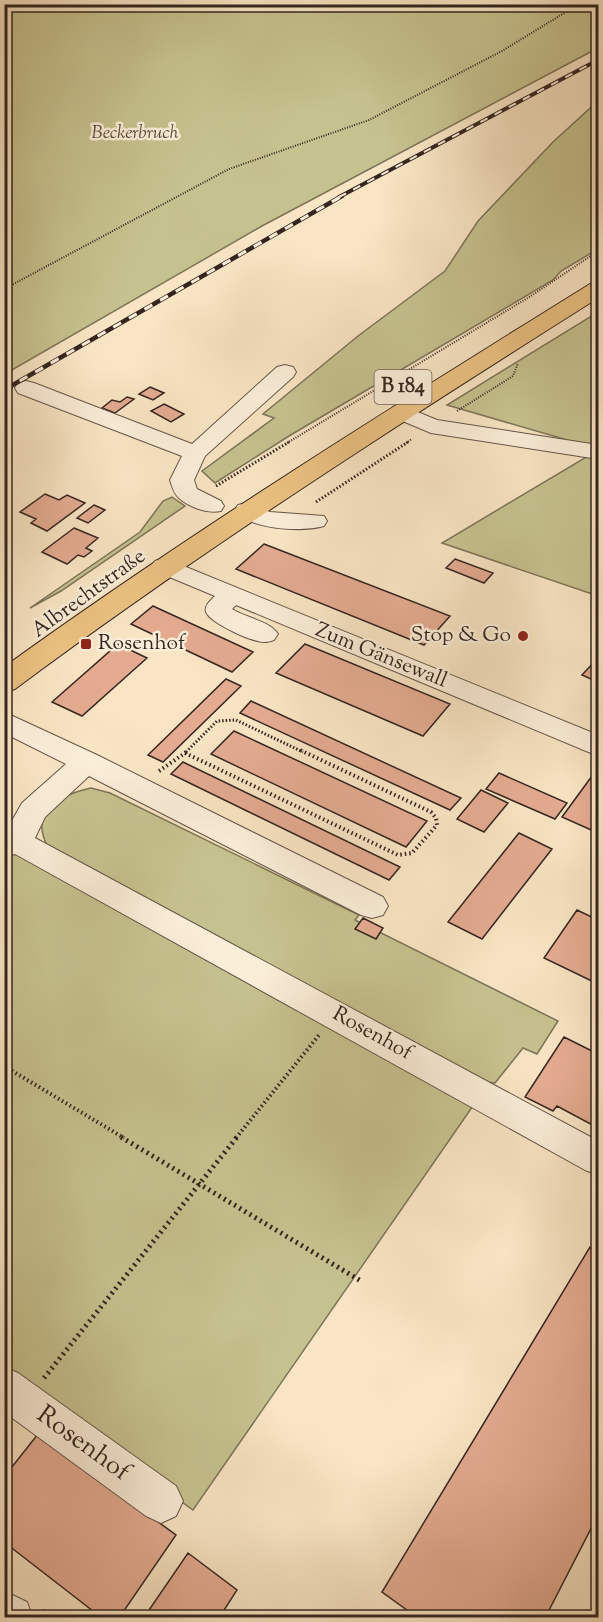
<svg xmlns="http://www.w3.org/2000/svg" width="603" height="1622" font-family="'Sorts Mill Goudy',serif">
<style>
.green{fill:#c6c28f;stroke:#7d7458;stroke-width:1.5}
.building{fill:#e4ab91;stroke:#342620;stroke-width:1.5}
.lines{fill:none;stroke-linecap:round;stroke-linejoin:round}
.minor-casing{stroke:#655649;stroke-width:2}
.major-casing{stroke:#342620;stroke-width:2}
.path-far3{stroke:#342620;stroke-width:2;stroke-dasharray:1 1.5;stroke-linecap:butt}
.path-far2{stroke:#342620;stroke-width:3;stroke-dasharray:1.5 2;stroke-linecap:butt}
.path-far1{stroke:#342620;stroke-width:4;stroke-dasharray:1.5 3;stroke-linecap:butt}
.path{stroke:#342620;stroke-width:5;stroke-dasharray:2 4;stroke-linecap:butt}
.minor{fill:#fbeed9;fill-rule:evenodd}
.major{fill:#ecc282;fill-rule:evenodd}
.rail-far1-casing{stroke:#342620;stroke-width:4}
.rail-casing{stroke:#342620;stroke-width:4.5}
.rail-far1{stroke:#fbeed9;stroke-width:2;stroke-dasharray:8;stroke-linecap:butt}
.rail{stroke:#fbeed9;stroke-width:3;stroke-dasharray:9;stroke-linecap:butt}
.poi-dot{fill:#8f2418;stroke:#fbeed9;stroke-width:2}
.labels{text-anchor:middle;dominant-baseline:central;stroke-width:5;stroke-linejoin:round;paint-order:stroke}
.far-park-label{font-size:18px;font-style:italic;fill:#584d3c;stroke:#fbeed9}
.shield{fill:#fbeed9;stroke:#706258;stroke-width:1.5}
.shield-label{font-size:20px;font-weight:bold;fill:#342620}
.street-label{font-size:21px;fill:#342620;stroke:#fbeed9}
.poi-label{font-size:21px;fill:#342620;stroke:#fbeed9;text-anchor:end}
.near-street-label{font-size:26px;fill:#342620;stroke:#fbeed9}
</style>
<rect width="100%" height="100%" fill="#f9e5c4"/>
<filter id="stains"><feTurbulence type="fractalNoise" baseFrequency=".00333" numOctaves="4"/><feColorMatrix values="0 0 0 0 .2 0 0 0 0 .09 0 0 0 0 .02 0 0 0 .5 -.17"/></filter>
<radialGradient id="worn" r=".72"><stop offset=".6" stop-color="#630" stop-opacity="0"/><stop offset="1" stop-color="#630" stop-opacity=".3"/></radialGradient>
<path class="green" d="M 4,5 L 598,5 L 598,48 L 262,226 L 5,374 Z
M 598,101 L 598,249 L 561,271 L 553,280 L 289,436 L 215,483 L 202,471 L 274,418 L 263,414 L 358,336 L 445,271 L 478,221 L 553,142 Z
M 598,312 L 598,449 L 447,405 Z
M 598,450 L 598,596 L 442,543 Z
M 172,497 L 185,506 L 61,591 L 30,608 L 140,532 L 163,501 Z
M 91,788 L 110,793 L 359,915 L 355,920 L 558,1021 L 537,1054 L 523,1048 L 495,1083 L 484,1082 L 48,847 C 28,811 60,795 91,788 Z
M 13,854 L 25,857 L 475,1103 L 193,1510 L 5,1376 L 5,855 Z"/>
<path class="building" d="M 150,387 L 164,393 L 153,400 L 139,394 Z
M 127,397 L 134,399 L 115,413 L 102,408 L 112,400 L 120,402 Z
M 164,404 L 184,414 L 171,422 L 151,411 Z
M 45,494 L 59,500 L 67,495 L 85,503 L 47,531 L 31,523 L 36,519 L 20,512 Z
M 94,505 L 105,510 L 88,523 L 77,518 Z
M 74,528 L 98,538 L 86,548 L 92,551 L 84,557 L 78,555 L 67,564 L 42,552 Z
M 264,544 L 450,616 L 424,645 L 236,569 Z
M 455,559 L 493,573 L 484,583 L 446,568 Z
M 153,606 L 253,652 L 232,672 L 131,624 Z
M 118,644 L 147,658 L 82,716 L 52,702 Z
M 305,644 L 450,704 L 423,736 L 276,673 Z
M 598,658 L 598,682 L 582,675 Z
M 226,679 L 241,686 L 163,762 L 148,755 Z
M 251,701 L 461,798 L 450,810 L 240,713 Z
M 234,731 L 427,821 L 406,847 L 211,754 Z
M 183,762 L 400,867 L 389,880 L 171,774 Z
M 499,773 L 567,803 L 555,819 L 486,789 Z
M 592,776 L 598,778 L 598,833 L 562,817 Z
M 481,790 L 508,803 L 484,832 L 457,819 Z
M 519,833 L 552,849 L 482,939 L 448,922 Z
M 577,910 L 598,920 L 598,984 L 544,958 Z
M 363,918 L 383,928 L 376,939 L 355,929 Z
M 564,1037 L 598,1054 L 598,1128 L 557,1106 L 553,1111 L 525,1097 Z
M 590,1247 L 598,1252 L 598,1515 L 545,1618 L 418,1618 L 382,1592 Z
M 38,1434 L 176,1535 L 119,1618 L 102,1618 L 4,1542 L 4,1477 Z
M 188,1553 L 237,1590 L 219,1618 L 152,1618 L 147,1613 Z"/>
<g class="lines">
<g class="minor-casing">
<path id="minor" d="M 285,365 L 293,367 L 296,372 L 293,377 L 205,456 L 194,480 L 197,489 L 221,501 L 224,506 L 221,511 C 207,514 189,507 179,498 C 174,494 172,486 170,480 L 182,456 L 18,393 L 15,388 L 18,383 L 26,381 L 34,383 L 192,444 L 277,367 Z
M 401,405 L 437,420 L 598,445 L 598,459 L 431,433 L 393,417 L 390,412 L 393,407 Z
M 247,503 L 270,512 L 324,516 L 327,521 L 324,526 C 302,532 249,530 235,510 L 238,505 Z
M 164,558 L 598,735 L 598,756 L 236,605 L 232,609 C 246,618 270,621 278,634 L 274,640 C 271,641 268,642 265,642 C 254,643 210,623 206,612 C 204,606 210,601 215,596 L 155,571 L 151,566 L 155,561 Z
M 4,712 L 97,755 L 383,897 L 388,906 L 383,915 L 372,918 L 361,915 L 89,776 L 45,817 L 35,838 L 598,1141 L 598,1175 L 585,1170 L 15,854 L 4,857 L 4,835 L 22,803 L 66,764 L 4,733 Z
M 4,1367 L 18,1373 L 176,1486 L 183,1501 L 176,1516 L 161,1523 L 146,1516 L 4,1412 Z
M 4,1591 L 27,1602 L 33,1618 L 4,1618 Z"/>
</g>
<g class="major-casing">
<path id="major" d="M 598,282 L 598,298 C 400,423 203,549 15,689 L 4,692 L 4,667 C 194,530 392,407 590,284 Z"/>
</g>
<path class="path-far3" d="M 4,5 L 343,11 L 390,4
M 4,289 L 229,169 L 369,120 L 502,51 L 579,4
M 457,411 L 513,376 L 518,363
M 287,443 L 531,296 L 598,251
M 406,443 L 412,439"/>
<path class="path-far2" d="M 216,486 L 289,442
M 316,502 L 408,442
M 186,752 L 217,721 L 236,720 L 303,752"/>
<path class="path-far1" d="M 185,753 L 398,855 L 412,853 L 437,825 L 436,818 L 431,812 L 300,750
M 185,753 L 188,750
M 159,771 L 185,753
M 4,1066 L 124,1138
M 236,1138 L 319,1035"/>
<path class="path" d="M 121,1137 L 361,1281
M 44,1378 L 237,1137
M 43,1611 L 52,1618"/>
<use href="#minor" class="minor"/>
<use href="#major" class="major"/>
<g class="rail-far1-casing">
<path id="rail-far1" d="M 339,197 L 598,60"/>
</g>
<g class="rail-casing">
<path id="rail" d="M 4,390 L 342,196"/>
</g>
<use href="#rail-far1" class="rail-far1"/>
<use href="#rail" class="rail"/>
</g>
<g class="poi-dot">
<circle cx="523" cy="636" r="6"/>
<rect x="80" y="638" width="12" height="12" rx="3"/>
</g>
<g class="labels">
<g class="far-park-label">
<text x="135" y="134">Beckerbruch</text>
</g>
<rect class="shield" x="374.5" y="370" width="57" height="34" rx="4.5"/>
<g class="shield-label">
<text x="403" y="387">B 184</text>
</g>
<g class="street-label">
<text transform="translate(89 594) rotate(-36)">Albrechtstraße</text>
<text transform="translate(381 656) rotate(22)">Zum Gänsewall</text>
<text transform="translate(372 1034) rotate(29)">Rosenhof</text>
</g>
<g class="poi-label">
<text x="511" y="636">Stop &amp; Go</text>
<text x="98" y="644" text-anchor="start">Rosenhof</text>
</g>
<g class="near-street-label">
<text transform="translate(83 1444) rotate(36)">Rosenhof</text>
</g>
</g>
<rect width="603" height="1622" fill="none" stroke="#f9e5c4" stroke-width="24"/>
<rect x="6" y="6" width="591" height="1610" fill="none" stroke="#342620" stroke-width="3"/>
<rect x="12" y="12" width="579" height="1598" fill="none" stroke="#342620" stroke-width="1.5"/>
<rect width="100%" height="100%" filter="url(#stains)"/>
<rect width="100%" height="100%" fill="url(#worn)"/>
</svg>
